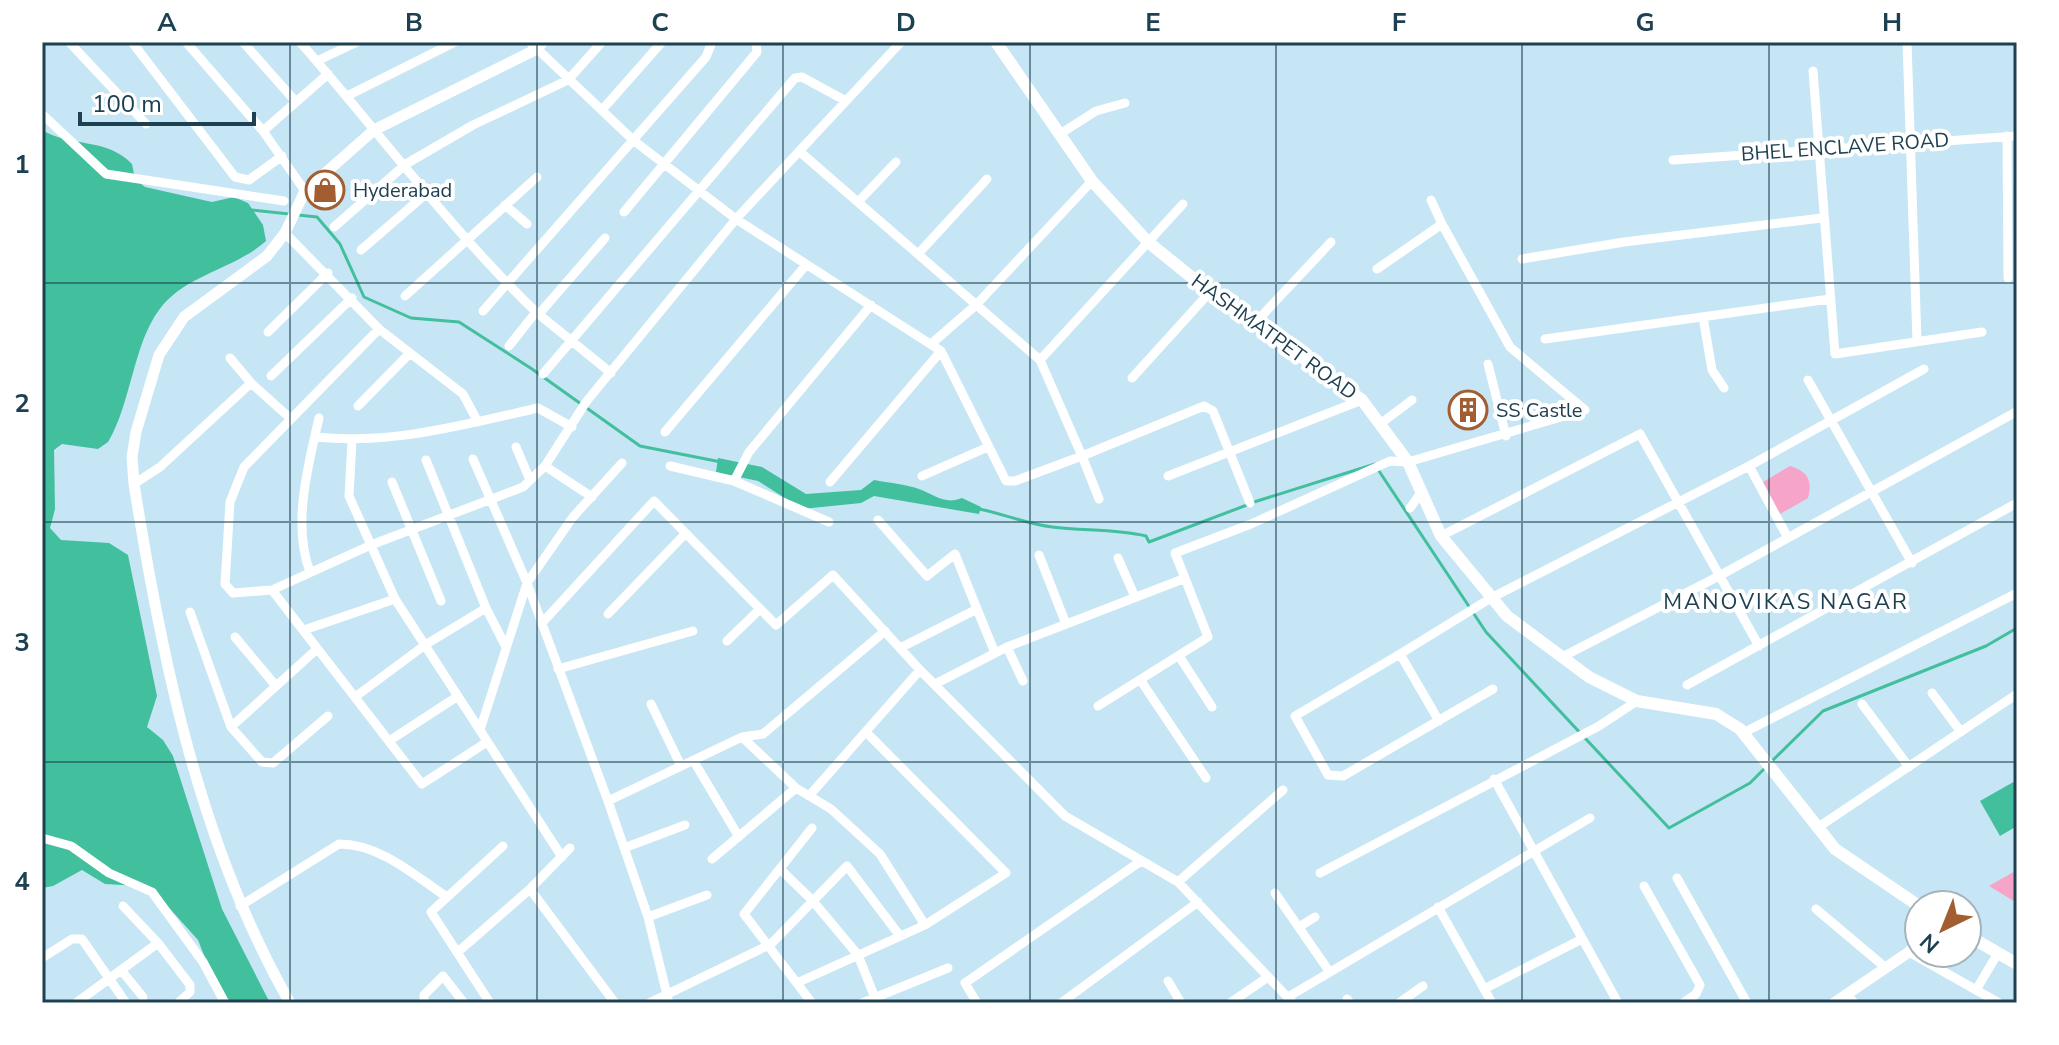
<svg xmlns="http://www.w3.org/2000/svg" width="2059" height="1045" font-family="'Nunito Sans',sans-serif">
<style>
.green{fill:#f7a4c9}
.water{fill:#42bf9d}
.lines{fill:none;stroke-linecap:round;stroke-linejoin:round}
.stream{stroke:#42bf9d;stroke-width:3}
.minor{stroke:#fff;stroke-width:9}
.tertiary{stroke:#fff;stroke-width:11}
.secondary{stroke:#fff;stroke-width:12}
.grid{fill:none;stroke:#1e4152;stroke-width:2;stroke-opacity:0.55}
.labels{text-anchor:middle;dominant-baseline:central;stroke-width:8;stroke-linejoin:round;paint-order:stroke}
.street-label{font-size:20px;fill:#1e4152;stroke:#fff}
.poi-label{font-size:20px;fill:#1e4152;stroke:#fff;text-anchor:start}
.neighbourhood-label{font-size:22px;letter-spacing:2px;fill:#1e4152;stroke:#fff}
.neatline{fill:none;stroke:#1e4152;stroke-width:3}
.grid-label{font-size:26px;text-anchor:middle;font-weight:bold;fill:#1e4152}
</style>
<rect width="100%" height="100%" fill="#c6e5f5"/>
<path class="green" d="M 1790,466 C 1807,471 1813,480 1808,498 L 1780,514 L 1763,482 Z
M 2017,870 L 2017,903 L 1989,886 Z"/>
<path class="water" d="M 42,130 C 72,148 106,137 132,164 L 135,179 L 145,187 L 212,202 L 234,197 L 248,203 L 263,225 L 266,241 C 235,269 184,275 159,310 C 133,345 131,404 108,442 L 98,449 L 62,444 L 54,450 L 55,509 L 50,528 L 61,540 L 109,543 L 128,555 L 157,696 L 147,727 L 163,740 L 173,756 L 222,909 L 270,1003 L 223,1003 L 198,940 L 154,891 L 140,886 L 105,884 L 82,870 L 53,886 L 42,888 Z
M 718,458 L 762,467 L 806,494 L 861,490 L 874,480 C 889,483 905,484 919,489 C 935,495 945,505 962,498 L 981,507 L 979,514 L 874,496 L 861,503 L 802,509 L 758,481 L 716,472 Z
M 2017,780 L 2017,826 L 2000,836 L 1980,801 Z"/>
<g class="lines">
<path class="stream" d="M 252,210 L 317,217 L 340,244 L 364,297 L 411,318 L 459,322 L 532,369 L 640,446 L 721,462
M 1379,471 L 1486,632 L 1669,828 L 1750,783 L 1765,768
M 1254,502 L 1375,464
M 979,509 C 1004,514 1027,524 1052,527 C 1084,531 1115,529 1146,536 L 1149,542 L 1247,505
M 1771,762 L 1823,711 L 1986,646 L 2017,628"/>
<path class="minor" d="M 69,42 L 146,124
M 132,42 L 235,177 L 249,180 L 282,156
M 186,42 L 263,131 L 305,191
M 243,42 L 296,102
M 300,42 C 379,132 450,229 536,312 L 509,346
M 530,42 L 633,140 L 736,219 L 941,351 L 1006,481 L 1015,481 L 1082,456 L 1040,360 L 799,151
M 1907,42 L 1917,341
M 317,61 L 357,42
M 1813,71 L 1835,354 L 1982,332
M 347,96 L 455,42
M 602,110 L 662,42
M 42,114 L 106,174 L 284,201
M 263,131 L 328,74
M 1060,134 L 1096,111 L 1125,103
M 2007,136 L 2008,278
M 1673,160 L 2017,136
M 1431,200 L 1442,224
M 858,202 L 896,162
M 505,205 L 527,224
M 624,212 L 757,52 L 756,42
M 334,227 L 406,164 L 473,125 L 568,80 L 602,42
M 285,233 L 379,329 L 463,394 L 478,422
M 361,250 L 428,192
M 918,254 L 987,179
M 1522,259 L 1624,242 L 1822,218
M 1377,269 L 1442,224 L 1510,347 L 1585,410
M 405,296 L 537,177
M 483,311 L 706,57 L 712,42
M 536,312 L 611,373
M 539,314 L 605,238
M 1703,317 L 1712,370 L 1724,388
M 1254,324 L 1331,242
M 379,329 L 244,467 L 230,502 L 225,584 L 233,593 L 272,590 L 422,784 L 487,742
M 268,332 L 328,273
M 1545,339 L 1830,299
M 931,344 L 976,305 L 1092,181
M 230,358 L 251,383 L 291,419
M 1040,360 L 1183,204
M 1488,364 L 1506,436
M 543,374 L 795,78 L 802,77 L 846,101
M 271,376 L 352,298
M 1132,378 L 1210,292
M 1808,380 L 1912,563
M 358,406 L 410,353
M 1380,424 L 1412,400
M 665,432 L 806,265
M 315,437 C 391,445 463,425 538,408 L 572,427
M 352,441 L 349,496 L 395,599 L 562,857
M 516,447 L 530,480
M 473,459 L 527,583 L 608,801 L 648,917 L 669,1003
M 426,460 L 486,608 L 505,645
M 545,466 L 592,497
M 670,466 L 734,481 L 829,522
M 1749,466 L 1788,538
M 922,476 L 988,447
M 1168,476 L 1362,400
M 734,481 L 749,452 L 871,305
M 392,482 L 441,601
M 830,482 L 941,351
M 134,484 L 160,467 L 251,383
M 1099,499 L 1082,456 L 1204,406 L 1213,411 L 1250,503
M 1410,508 L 1420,494
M 878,520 L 927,576 L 955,554 L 977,609 L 902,647
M 1441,536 L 1640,434 L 1759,646
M 1039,555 L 1066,624
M 1118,558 L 1135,597
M 310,572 C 292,525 308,466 319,418
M 272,590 L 371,545 L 523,487 L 545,466 L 586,402 L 736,219 L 901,42
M 977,609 L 995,653
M 190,612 L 231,727 L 262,762 L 273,763 L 328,716
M 608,614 L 685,534
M 542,623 L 654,501 L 776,625 L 833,575 L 920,670 L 1065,816 L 1178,882 L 1293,1003
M 304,630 L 395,599
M 235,637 L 276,686
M 727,641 L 760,609
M 1007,647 L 1023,681
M 1400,654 L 1295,716 L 1328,775 L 1343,776 L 1493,689
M 1179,656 L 1212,707
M 1564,656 L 1719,576 L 2016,412
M 558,669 L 693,631
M 1141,681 L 1206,778
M 937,683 L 1007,647 L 1183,579
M 1687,685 L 2017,503
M 1932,693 L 1961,732
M 355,697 L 425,645 L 486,608
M 651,704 L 681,766
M 1862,704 L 1909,767
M 1098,706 L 1208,637 L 1175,553 L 1251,524 L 1390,461 L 1408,462 L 1585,410
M 1439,721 L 1400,654 L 1491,598 L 1749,466 L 1924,369
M 231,727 L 317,649
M 480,730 L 527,583 L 573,517 L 622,463
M 1743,733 L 2017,593
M 742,737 L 796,788 L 831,809 L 880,854 L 925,925
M 389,741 L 458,696
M 693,760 L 739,837
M 1494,779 L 1618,1003
M 809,796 L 920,670
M 608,801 L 742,737 L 763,734 L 885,631
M 812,828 L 744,914 L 812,1003
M 1817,828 L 2017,694
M 42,838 L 71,846 L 109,873 L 152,892 L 203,962 L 225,1003
M 624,848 L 685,825
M 712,859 L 796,788
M 780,869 L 812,900 L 858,955 L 875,998
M 1320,873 L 1599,726 L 1637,701
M 1677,878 L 1747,1003
M 1178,882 L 1283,790
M 1644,886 L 1700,985 L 1696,994 L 1683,1003
M 530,889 L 615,1003
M 1275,893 L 1329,971
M 123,906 L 158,943
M 240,906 L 339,844 C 380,844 414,875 447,897
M 1438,907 L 1492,1003
M 1816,909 L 1886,968
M 648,917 L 707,895
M 1299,927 L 1315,917
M 459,951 L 530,889 L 570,848
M 1909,952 L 1999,1003
M 42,958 L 72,939 L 82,939 L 126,1003
M 121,970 L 143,997
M 1168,981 L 1181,1003
M 799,982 L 925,925 L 1006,873 L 866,732
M 1484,989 L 1582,939
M 1976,990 L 1998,953
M 1849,996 L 1854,1003
M 1288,997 L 1590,818
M 1347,999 L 1350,1003
M 76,1003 L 158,943 L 190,985 L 190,992 L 178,1003
M 424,1003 L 424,995 L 443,976 L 464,1003
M 490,1003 L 431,912 L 503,846
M 649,1003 L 771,944 L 847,866 L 900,936
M 862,1003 L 948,968
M 977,1003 L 965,983 L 1141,861
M 1061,1003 L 1198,902
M 1230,1003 L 1268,977
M 1399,1003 L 1423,986"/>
<path class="tertiary" d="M 290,1003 C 200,846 162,661 134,484 L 132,457 L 136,432 L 159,355 L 184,317 L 267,256 L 285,233 L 305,191 L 374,130 L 537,49 L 543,42
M 1834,1003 L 1909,952 L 1919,941"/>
<path class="secondary" d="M 996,42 L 1092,181 L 1148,242 L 1210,292 L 1362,400 L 1408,462 L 1441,536 L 1507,616 L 1589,677 L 1637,701 L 1716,714 L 1740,729 L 1835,849 L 1919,906
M 1967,935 L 2017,964"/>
</g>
<path class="grid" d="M 290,42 L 290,1003M 537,42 L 537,1003M 783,42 L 783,1003M 1030,42 L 1030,1003M 1276,42 L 1276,1003M 1522,42 L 1522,1003M 1769,42 L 1769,1003M 42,283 L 2017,283M 42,522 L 2017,522M 42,762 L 2017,762"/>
<defs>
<g id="shop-ring" transform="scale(2)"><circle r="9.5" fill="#fff" stroke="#a25d30" stroke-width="1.5"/><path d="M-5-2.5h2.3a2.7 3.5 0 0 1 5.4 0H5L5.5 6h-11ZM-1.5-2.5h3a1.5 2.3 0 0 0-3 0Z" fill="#a25d30"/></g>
<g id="building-ring" transform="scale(2)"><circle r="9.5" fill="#fff" stroke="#a25d30" stroke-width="1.5"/><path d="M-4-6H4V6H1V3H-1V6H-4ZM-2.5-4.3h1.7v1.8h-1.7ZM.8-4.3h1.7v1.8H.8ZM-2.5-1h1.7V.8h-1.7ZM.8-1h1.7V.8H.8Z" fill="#a25d30"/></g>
</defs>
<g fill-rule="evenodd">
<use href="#shop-ring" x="325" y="190"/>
<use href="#building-ring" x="1468" y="410"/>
</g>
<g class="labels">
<g class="street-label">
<text transform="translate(1845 147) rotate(-4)">BHEL ENCLAVE ROAD</text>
<text transform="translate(1274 337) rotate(36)">HASHMATPET ROAD</text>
</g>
<g class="poi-label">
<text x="353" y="190">Hyderabad</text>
<text x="1496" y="410">SS Castle</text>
</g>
<g class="neighbourhood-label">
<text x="1786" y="602">MANOVIKAS NAGAR</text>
</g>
</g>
<rect width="2059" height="1045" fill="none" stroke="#ffffff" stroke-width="88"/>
<g transform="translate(1943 929) rotate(223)"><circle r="38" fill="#ffffff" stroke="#a5b3ba" stroke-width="2"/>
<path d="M0-6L14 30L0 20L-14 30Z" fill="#a25d30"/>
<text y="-12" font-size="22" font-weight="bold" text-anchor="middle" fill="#1e4152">N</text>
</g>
<path d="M80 112v12h174v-12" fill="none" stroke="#1e4152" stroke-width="4"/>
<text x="92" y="112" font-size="24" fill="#1e4152" stroke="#ffffff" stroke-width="6" paint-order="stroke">100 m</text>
<rect x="44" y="44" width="1971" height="957" class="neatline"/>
<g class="grid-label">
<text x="167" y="31">A</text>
<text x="414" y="31">B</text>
<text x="660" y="31">C</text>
<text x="906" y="31">D</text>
<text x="1153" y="31">E</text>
<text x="1399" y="31">F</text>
<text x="1645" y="31">G</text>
<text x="1892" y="31">H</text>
<text x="22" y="173">1</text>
<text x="22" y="412">2</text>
<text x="22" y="651">3</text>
<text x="22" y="890">4</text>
</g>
</svg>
